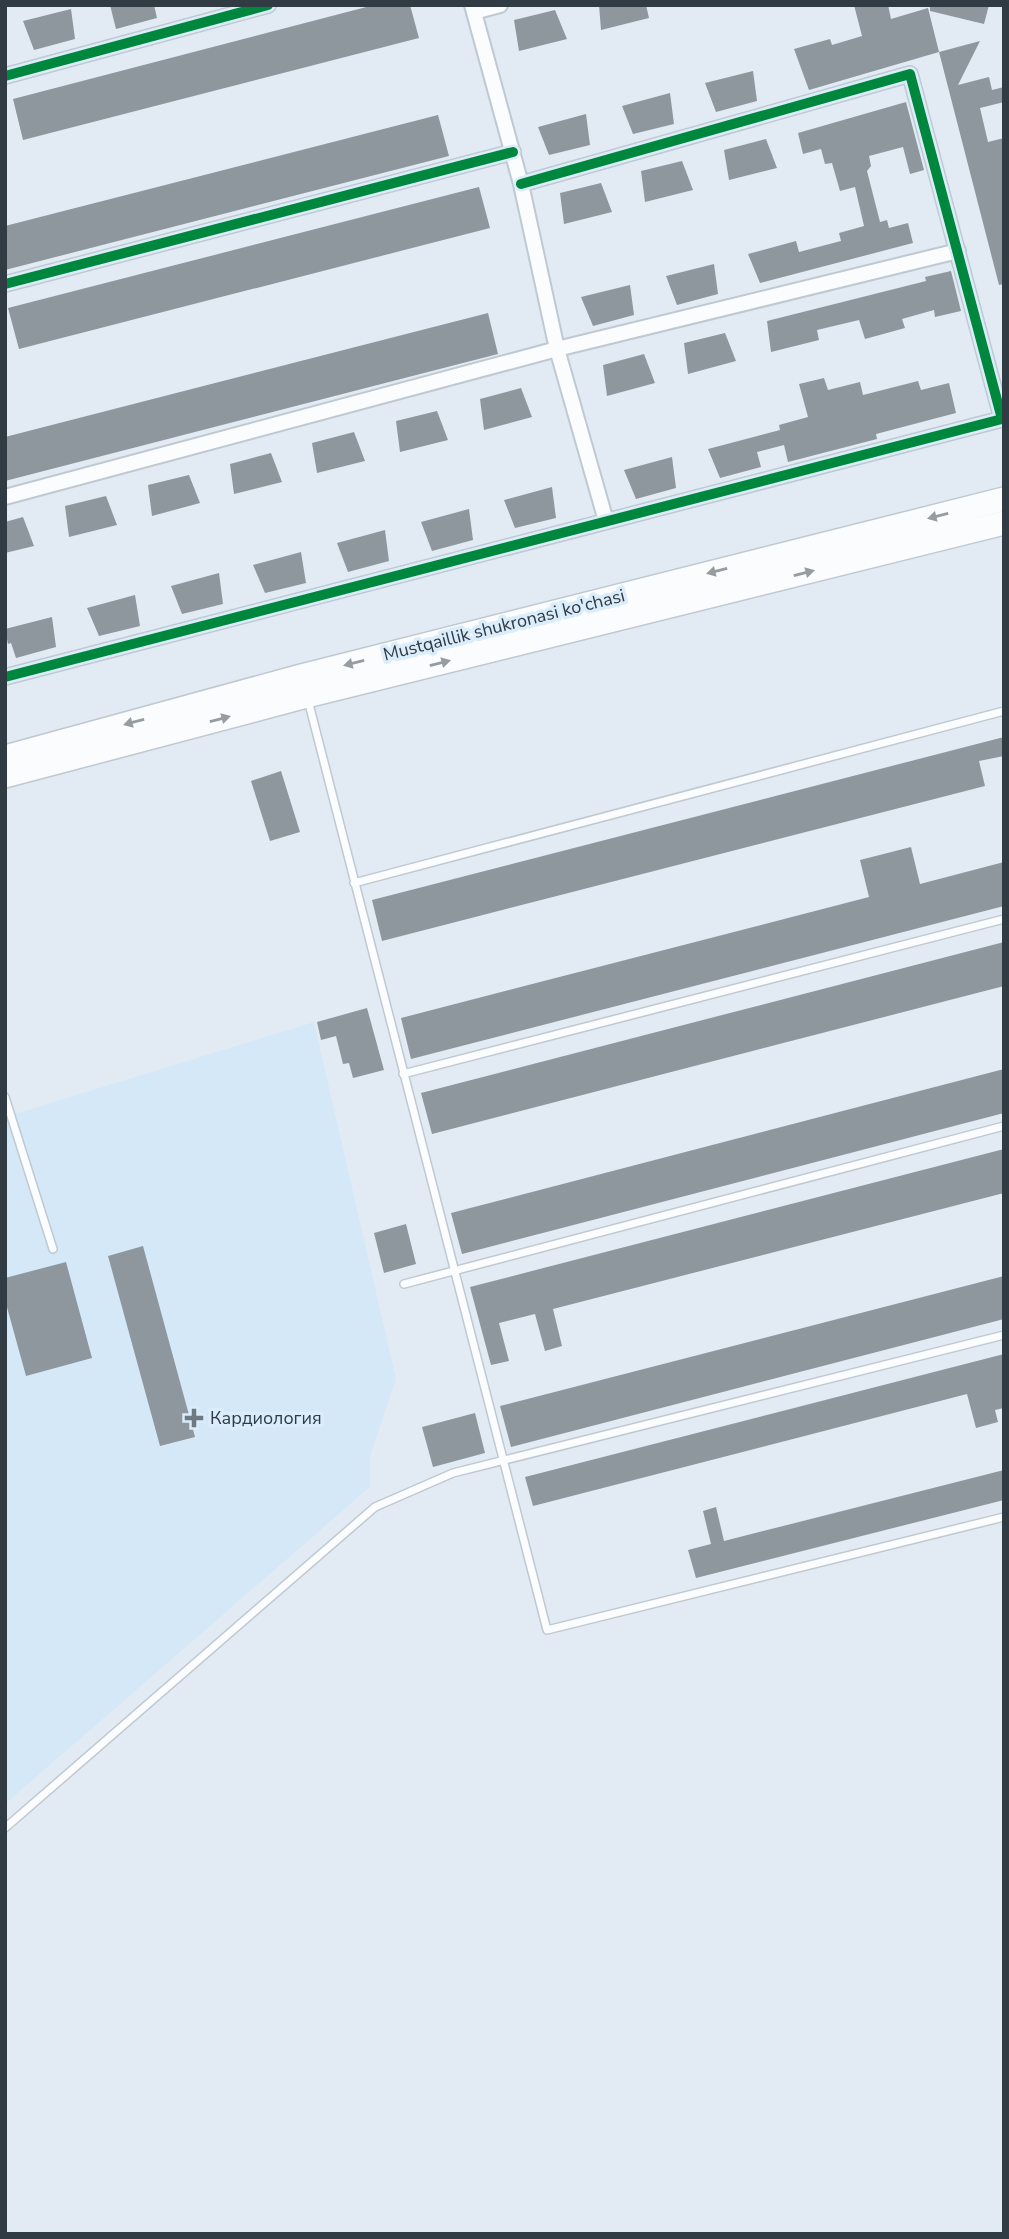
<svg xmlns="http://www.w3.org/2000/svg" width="1009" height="2239" font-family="'Nunito Sans',sans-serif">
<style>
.built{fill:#d5e8f8}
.building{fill:#8e979e}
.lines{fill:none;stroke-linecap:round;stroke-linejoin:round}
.service-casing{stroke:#bfc9d1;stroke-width:10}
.minor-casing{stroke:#bfc9d1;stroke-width:18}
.primary-casing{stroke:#bfc9d1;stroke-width:26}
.service{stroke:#fbfcfd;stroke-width:7}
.minor{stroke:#fbfcfd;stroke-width:14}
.primary{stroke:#fbfcfd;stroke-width:23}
.cycleway-casing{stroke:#dbecfa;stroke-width:15}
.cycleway{stroke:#00873e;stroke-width:10}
.oneway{fill:#969ca0}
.poi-dot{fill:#6e7981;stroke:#dbecfa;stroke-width:2.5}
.labels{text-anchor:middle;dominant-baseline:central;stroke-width:7;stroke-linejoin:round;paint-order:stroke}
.street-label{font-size:18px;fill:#303b44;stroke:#dbecfa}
.poi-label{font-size:18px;fill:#303b44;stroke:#dbecfa;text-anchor:start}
</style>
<rect width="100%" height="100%" fill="#e2ebf3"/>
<path class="built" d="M 314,1022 L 396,1379 L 370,1456 L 370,1487 L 5,1804 L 5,1117 Z"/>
<path class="building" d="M 110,5 L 154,5 L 157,18 L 116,29 Z
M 374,5 L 410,5 L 419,38 L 23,140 L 13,99 Z
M 599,5 L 646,5 L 649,18 L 601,30 Z
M 854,5 L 888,5 L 891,19 L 928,8 L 939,52 L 980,41 L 958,85 L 989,77 L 992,90 L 1004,87 L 1004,102 L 980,108 L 988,142 L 1004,138 L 1004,284 L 999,285 L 939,52 L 809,90 L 794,49 L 830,39 L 832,45 L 862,36 Z
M 930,5 L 989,5 L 984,24 L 930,11 Z
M 71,9 L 75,39 L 34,50 L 23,21 Z
M 555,10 L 567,39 L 519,51 L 514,20 Z
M 753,71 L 757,101 L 716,112 L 705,83 Z
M 670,93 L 674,124 L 633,134 L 622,106 Z
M 906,102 L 924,170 L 910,174 L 903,147 L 869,156 L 871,166 L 867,171 L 880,222 L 887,220 L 889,228 L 908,223 L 913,243 L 760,283 L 748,254 L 796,241 L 799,252 L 841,241 L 839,233 L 864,226 L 855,187 L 840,191 L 832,163 L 825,164 L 821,149 L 803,154 L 798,133 Z
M 586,114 L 590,145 L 549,155 L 538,127 Z
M 438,115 L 449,156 L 5,270 L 5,226 Z
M 766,139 L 777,168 L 729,180 L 724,150 Z
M 682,161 L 693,190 L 645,202 L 641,171 Z
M 601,183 L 612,212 L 564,224 L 560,193 Z
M 479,187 L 490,228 L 19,349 L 8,308 Z
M 714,264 L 718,294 L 677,305 L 666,276 Z
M 951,271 L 961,311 L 935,317 L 934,310 L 902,319 L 905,328 L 865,339 L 859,320 L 817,330 L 819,340 L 771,352 L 767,321 L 926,281 L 925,277 Z
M 630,285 L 634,315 L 593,326 L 581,297 Z
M 488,313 L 498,354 L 5,481 L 5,437 Z
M 725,333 L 736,361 L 688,374 L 684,343 Z
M 644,354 L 655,383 L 607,396 L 603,365 Z
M 824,378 L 828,390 L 860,382 L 863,395 L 918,381 L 921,390 L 949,383 L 956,413 L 876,434 L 877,439 L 788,462 L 784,445 L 757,452 L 761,467 L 720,478 L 708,449 L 780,430 L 779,425 L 808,417 L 799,384 Z
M 521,388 L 532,417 L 484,430 L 480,399 Z
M 437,411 L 448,440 L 400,452 L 396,421 Z
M 354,432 L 365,461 L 317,473 L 312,443 Z
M 271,453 L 282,482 L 234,494 L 230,464 Z
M 672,457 L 676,488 L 636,499 L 624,470 Z
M 189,475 L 200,503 L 152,516 L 148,485 Z
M 552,487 L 556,518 L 515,528 L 504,500 Z
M 106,496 L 117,525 L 69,537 L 65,506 Z
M 469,509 L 473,540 L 432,551 L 421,522 Z
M 23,517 L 34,546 L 5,553 L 5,522 Z
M 385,530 L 389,561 L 348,572 L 337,543 Z
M 301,552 L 306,583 L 265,593 L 253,565 Z
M 219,573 L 223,604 L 182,614 L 171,586 Z
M 135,595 L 140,626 L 99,636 L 87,608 Z
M 52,617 L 56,647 L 16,658 L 11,643 L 8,644 L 5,629 Z
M 1004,737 L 1004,756 L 979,761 L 985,786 L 382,941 L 372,900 Z
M 281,771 L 300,832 L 270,841 L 251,781 Z
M 911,847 L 920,884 L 1004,862 L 1004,906 L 411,1059 L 401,1018 L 869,897 L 860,860 Z
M 1004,942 L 1004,986 L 432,1134 L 421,1093 Z
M 367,1008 L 384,1070 L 353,1078 L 349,1063 L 343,1064 L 336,1036 L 321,1040 L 317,1022 Z
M 1004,1069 L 1004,1113 L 462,1254 L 451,1213 Z
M 1004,1149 L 1004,1193 L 553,1309 L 562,1346 L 545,1351 L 535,1314 L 499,1323 L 509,1361 L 491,1365 L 470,1287 Z
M 406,1224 L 416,1264 L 384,1273 L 374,1233 Z
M 143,1246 L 195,1437 L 160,1446 L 108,1256 Z
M 66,1262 L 92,1358 L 26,1376 L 5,1300 L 5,1278 Z
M 1004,1276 L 1004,1319 L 511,1447 L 500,1406 Z
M 1004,1354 L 1004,1408 L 995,1410 L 998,1422 L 976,1428 L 967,1394 L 533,1506 L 525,1477 Z
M 475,1413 L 485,1453 L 433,1467 L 422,1427 Z
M 1004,1470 L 1004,1500 L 696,1578 L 688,1550 L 711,1544 L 703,1511 L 716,1507 L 724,1541 Z"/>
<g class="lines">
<g class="service-casing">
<path id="service" d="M 308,700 L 547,1630 L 1004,1517
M 354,883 L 1004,711
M 403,1074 L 1004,919
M 5,1097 L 53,1249
M 404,1284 L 1004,1126
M 5,1828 L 375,1507 L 453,1473 L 1004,1335"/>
</g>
<g class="minor-casing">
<path id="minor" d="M 472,5 L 521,184 L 557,349 L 606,521
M 474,12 L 500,5
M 5,76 L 268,5
M 5,284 L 513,152
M 5,497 L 557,349 L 958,251
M 5,677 L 1002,419 L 910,74 L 521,184"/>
</g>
<g class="primary-casing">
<path id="primary" d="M 5,757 L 301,676 L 1004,499
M 5,776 L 307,696 L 1004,523"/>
</g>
<use href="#service" class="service"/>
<use href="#minor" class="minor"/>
<use href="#primary" class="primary"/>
<g class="cycleway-casing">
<path id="cycleway" d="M 5,76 L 268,5
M 5,284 L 513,152
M 5,677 L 1002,419 L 910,74 L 521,184"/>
</g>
<use href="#cycleway" class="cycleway"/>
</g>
<defs><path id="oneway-solid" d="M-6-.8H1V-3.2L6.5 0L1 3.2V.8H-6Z" transform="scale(1.75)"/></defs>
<g class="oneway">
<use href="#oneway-solid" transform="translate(938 516) rotate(166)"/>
<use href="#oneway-solid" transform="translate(717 571) rotate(166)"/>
<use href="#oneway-solid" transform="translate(804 573) rotate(-14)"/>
<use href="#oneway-solid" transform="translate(354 663) rotate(166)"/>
<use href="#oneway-solid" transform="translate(440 663) rotate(-14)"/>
<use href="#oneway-solid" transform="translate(220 719) rotate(-15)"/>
<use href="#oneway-solid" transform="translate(134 722) rotate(165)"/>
</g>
<path class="poi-dot" d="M190.5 1407.5h7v7h7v7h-7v7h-7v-7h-7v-7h7z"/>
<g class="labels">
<g class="street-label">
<text transform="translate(504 625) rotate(-14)">Mustqaillik shukronasi ko'chasi</text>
</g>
<g class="poi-label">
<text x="210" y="1418">Кардиология</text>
</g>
</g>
<rect width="1009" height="2239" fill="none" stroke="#303b44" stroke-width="14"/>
</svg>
